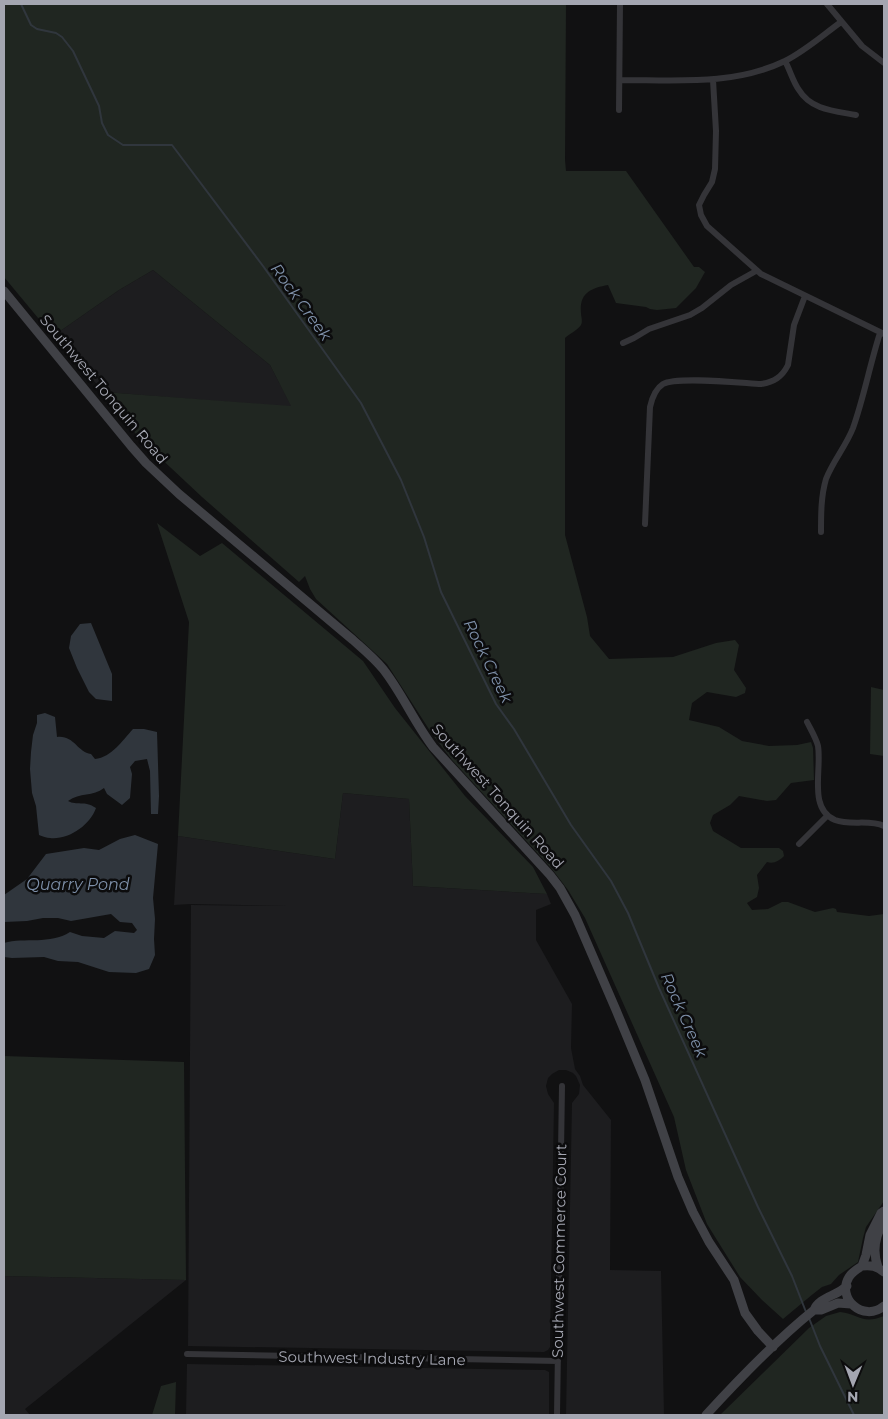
<svg xmlns="http://www.w3.org/2000/svg" width="888" height="1419" font-family="Montserrat,sans-serif">
<style>
.built{fill:#1d1d1f}
.green{fill:#202621}
.water{fill:#30363d}
.lines{fill:none;stroke-linecap:round;stroke-linejoin:round}
.stream{stroke:#30363d;stroke-width:2}
.minor{stroke:#343438;stroke-width:6}
.secondary{stroke:#404146;stroke-width:9}
.labels{text-anchor:middle;dominant-baseline:central;stroke-width:5;stroke-linejoin:round;paint-order:stroke}
.street-label{font-size:15px;fill:#a4a6b1;stroke:#0c0c0d}
.water-label{font-size:16px;font-style:italic;fill:#7e90a9;stroke:#0c0c0d}
</style>
<rect width="100%" height="100%" fill="#111112"/>
<path class="built" d="M 153,270 L 270,365 L 292,407 L 104,392 L 53,336 L 119,290 Z
M 343,793 L 409,799 L 413,886 L 547,894 L 551,904 L 536,910 L 536,940 L 572,1004 L 571,1048 L 575,1069 L 580,1076 L 583,1085 L 611,1120 L 610,1270 L 661,1271 L 664,1415 L 566,1415 L 572,1103 L 579,1094 L 580,1085 L 576,1076 L 573,1073 L 566,1070 L 559,1070 L 552,1074 L 548,1078 L 546,1086 L 548,1094 L 554,1103 L 550,1347 L 548,1350 L 544,1352 L 188,1346 L 191,905 L 288,906 L 190,904 L 174,905 L 178,836 L 335,859 Z
M 4,1276 L 186,1280 L 25,1409 L 30,1415 L 4,1415 Z
M 187,1364 L 545,1370 L 549,1372 L 549,1415 L 186,1415 Z"/>
<path class="green" d="M 4,4 L 566,4 L 565,160 L 566,171 L 626,171 L 694,267 L 699,267 L 705,272 L 696,288 L 676,308 L 657,310 L 650,309 L 646,307 L 616,303 L 608,285 C 591,288 579,293 581,313 C 581,317 583,321 581,325 C 578,330 569,334 565,338 L 565,535 L 587,617 L 590,636 L 609,659 L 673,657 L 716,643 L 735,640 L 739,645 L 734,670 L 746,688 L 745,693 L 736,697 L 707,692 L 692,703 L 689,720 L 719,727 L 742,741 L 769,746 L 797,745 L 811,742 L 813,748 L 814,780 L 791,783 L 776,800 L 767,801 L 739,796 L 730,805 L 713,815 L 710,823 L 713,831 L 741,848 L 779,848 L 783,851 L 784,856 C 779,861 774,864 767,862 L 757,875 L 759,888 L 757,897 L 747,903 L 752,910 L 768,909 L 782,902 L 788,902 L 815,912 L 833,908 L 836,909 L 837,912 L 869,916 L 884,914 L 884,1201 L 866,1227 L 863,1238 L 858,1262 L 839,1275 L 831,1284 L 822,1287 L 813,1294 L 783,1319 L 762,1300 L 740,1277 L 707,1224 L 686,1170 L 674,1117 L 585,918 L 568,890 L 552,869 L 452,760 L 432,734 L 387,664 L 316,599 L 310,589 L 305,576 L 299,582 L 202,497 L 139,438 L 104,392 L 291,406 L 270,365 L 153,270 L 119,290 L 53,336 L 4,277 Z
M 157,523 L 200,556 L 222,543 L 363,661 L 395,708 L 465,796 L 533,867 L 547,894 L 413,886 L 409,799 L 343,793 L 335,859 L 178,836 L 189,622 Z
M 871,687 L 884,690 L 884,756 L 870,754 Z
M 4,1056 L 184,1062 L 186,1280 L 4,1276 Z
M 840,1312 C 859,1314 862,1325 884,1316 L 884,1415 L 720,1415 L 809,1328 L 826,1316 Z
M 176,1382 L 175,1415 L 152,1415 L 161,1386 Z"/>
<path class="water" d="M 91,623 L 112,674 L 112,701 L 96,699 L 89,692 L 77,668 L 69,648 L 71,636 L 80,624 Z
M 45,713 L 55,717 L 57,737 C 74,735 77,752 91,754 L 95,759 C 112,757 122,741 133,729 L 144,729 L 157,732 L 159,796 L 158,814 L 151,814 L 150,771 L 147,759 L 135,761 L 130,767 L 132,774 L 130,798 L 122,805 L 107,794 L 104,788 C 93,797 80,792 68,801 C 77,806 84,800 96,808 C 90,825 69,840 50,838 C 47,838 42,836 39,835 L 36,806 L 32,793 L 30,769 L 31,752 L 33,735 L 37,723 L 37,715 Z
M 135,835 L 158,844 L 153,898 L 155,919 L 154,939 L 155,955 L 149,969 L 136,973 L 109,972 L 78,962 L 58,961 L 44,957 L 12,958 L 4,957 L 4,943 C 25,937 50,945 70,932 L 82,936 L 104,938 L 115,931 L 134,933 L 137,930 L 132,923 L 120,922 L 111,914 L 71,921 L 58,918 L 43,918 L 27,921 L 4,922 L 4,895 L 27,879 L 46,854 L 84,848 L 99,850 L 120,839 Z"/>
<g class="lines">
<path class="stream" d="M 21,4 L 31,25 L 37,29 L 56,33 L 62,37 L 73,51 L 99,106 L 102,123 L 108,135 L 123,145 L 172,145 L 263,266 L 361,403 L 401,480 L 424,537 L 441,592 L 496,704 L 514,729 L 571,825 L 611,881 L 628,913 L 659,988 L 758,1207 L 792,1276 L 806,1312
M 809,1318 L 820,1346 L 854,1415"/>
<path class="minor" d="M 827,4 L 862,46 L 884,63
M 785,61 C 790,70 793,82 799,90 C 811,110 835,111 856,115
M 620,80 C 675,80 733,86 785,61 C 805,51 823,35 841,22
M 713,80 L 716,131 L 715,169 L 712,182 L 704,195 L 699,205 L 701,215 L 707,226 L 761,274 L 884,334
M 619,110 L 620,4
M 623,343 L 634,338 L 649,329 L 690,315 L 702,308 L 731,285 L 756,271
M 645,524 L 650,407 C 652,398 655,389 663,384 C 677,376 742,383 761,384 C 774,382 782,377 788,365 L 794,325 L 805,296
M 821,532 C 821,514 821,496 826,479 C 833,461 846,446 853,428 C 864,397 870,364 880,333
M 807,722 C 811,730 816,738 818,746 C 822,769 808,809 835,820 C 851,826 869,819 884,826
M 799,844 L 827,816
M 187,1354 L 558,1361
M 557,1415 L 562,1086"/>
<path class="secondary" d="M 4,291 L 131,446 L 146,463 L 179,494 L 353,640 C 363,649 374,658 383,669 C 402,693 414,722 433,747 L 550,875 L 560,888 L 575,915 L 616,1010 L 645,1080 L 678,1177 L 693,1212 L 709,1242 L 734,1280 L 745,1313 L 758,1331 L 773,1347
M 862,1266 L 866,1255 L 870,1235 L 881,1213 L 884,1211
M 878,1267 C 872,1251 875,1236 884,1221
M 884,1272 C 877,1266 871,1265 862,1266 C 857,1269 852,1272 849,1277 C 836,1298 863,1323 884,1306
M 814,1310 L 821,1310 L 838,1303 L 851,1304
M 706,1415 C 739,1379 775,1341 814,1310 C 819,1297 837,1296 847,1286"/>
</g>
<g class="labels">
<g class="street-label">
<text transform="translate(104 389) rotate(50)">Southwest Tonquin Road</text>
<text transform="translate(498 796) rotate(48)">Southwest Tonquin Road</text>
<text transform="translate(559 1251) rotate(-89)">Southwest Commerce Court</text>
<text transform="translate(372 1358) rotate(1)">Southwest Industry Lane</text>
</g>
<g class="water-label">
<text transform="translate(301 302) rotate(54)">Rock Creek</text>
<text transform="translate(488 661) rotate(64)">Rock Creek</text>
<text x="78" y="884">Quarry Pond</text>
<text transform="translate(684 1015) rotate(66)">Rock Creek</text>
</g>
</g>
<rect width="888" height="1419" fill="none" stroke="#a4a6b1" stroke-width="10"/>
<g transform="translate(853 1384) rotate(181)" stroke="#0c0c0d" stroke-width="4" paint-order="stroke">
<path d="M0-4L9 19L0 12L-9 19Z" fill="#a4a6b1"/>
<text y="-8" font-size="14" font-weight="bold" text-anchor="middle" fill="#a4a6b1">N</text>
</g>
</svg>
